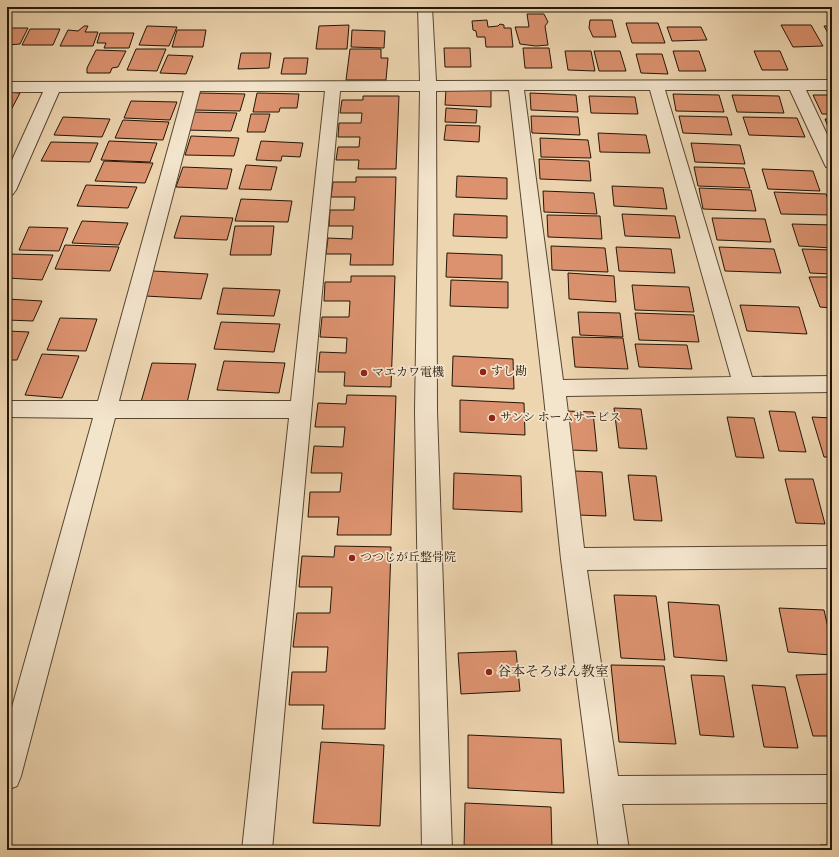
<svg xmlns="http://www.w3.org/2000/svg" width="839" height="857" font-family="Vollkorn,'Noto Serif JP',serif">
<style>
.building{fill:#dc926f;stroke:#231606}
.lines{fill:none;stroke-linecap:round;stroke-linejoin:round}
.minor-casing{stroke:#564630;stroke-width:2}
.minor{fill:#f3e4cc;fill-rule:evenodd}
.poi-dot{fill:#8f2418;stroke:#f3e4cc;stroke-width:1.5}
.labels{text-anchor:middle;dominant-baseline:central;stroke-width:3.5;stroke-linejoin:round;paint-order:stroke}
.poi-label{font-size:12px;fill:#231606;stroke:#f3e4cc;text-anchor:start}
.near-poi-label{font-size:14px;fill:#231606;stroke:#f3e4cc;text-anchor:start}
</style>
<rect width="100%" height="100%" fill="#edd5b0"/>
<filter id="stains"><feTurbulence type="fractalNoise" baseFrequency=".005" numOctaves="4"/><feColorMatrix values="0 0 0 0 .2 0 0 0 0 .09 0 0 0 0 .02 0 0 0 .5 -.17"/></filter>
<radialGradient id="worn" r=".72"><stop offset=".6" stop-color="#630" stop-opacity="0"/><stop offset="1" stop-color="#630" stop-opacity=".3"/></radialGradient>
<path class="building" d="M 527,14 L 544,14 L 548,22 L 545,26 L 548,45 L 536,46 L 520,44 L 515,27 L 529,27 Z
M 487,20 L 488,27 L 498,26 L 500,24 L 504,25 L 504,28 L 511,28 L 513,47 L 486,47 L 485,37 L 477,37 L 476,31 L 473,30 L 472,21 Z
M 590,20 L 612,20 L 616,37 L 593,37 L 589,28 Z
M 626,23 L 658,23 L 665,43 L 632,43 Z
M 349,25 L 347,49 L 316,49 L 319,26 Z
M 781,25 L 811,25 L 823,46 L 793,47 Z
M 84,26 L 88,26 L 85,32 L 98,32 L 93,46 L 60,46 L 68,30 L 78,31 Z
M 147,26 L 177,27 L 169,46 L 139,45 Z
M 824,26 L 832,26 L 832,40 Z
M 667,27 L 701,27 L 707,40 L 672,41 Z
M 7,28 L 28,28 L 20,44 L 7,45 Z
M 30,29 L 60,29 L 53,45 L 22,45 Z
M 177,30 L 206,30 L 203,47 L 172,47 Z
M 352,30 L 385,31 L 384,48 L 351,47 Z
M 100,33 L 134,33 L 129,48 L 104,48 L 106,43 L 97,43 Z
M 444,48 L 470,48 L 471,67 L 445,67 Z
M 523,48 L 549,48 L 552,68 L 525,68 Z
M 136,49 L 166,49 L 157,71 L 127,70 Z
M 350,49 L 381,49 L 381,58 L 388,58 L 386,80 L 346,80 Z
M 96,50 L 126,51 L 118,67 L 112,68 L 110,73 L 87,73 L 87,68 Z
M 565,51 L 591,51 L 595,71 L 568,70 Z
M 594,51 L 620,51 L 626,71 L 599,71 Z
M 673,51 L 699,51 L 706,71 L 679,71 Z
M 754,51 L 780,51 L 788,70 L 762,70 Z
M 241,53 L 271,53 L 269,68 L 238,69 Z
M 636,54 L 662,54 L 668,74 L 641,73 Z
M 168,55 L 193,56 L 186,74 L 160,73 Z
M 284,58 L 308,58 L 306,74 L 281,74 Z
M 446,89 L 491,90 L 491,107 L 445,105 Z
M 7,92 L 20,93 L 11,110 L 7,109 Z
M 200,93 L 245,94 L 240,111 L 194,110 Z
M 257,93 L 299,94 L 297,108 L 280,108 L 279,112 L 253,112 Z
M 530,93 L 576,95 L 578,112 L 531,110 Z
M 673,94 L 719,95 L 724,112 L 676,111 Z
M 732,95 L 779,96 L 784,113 L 737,112 Z
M 813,95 L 832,95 L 832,114 L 822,114 Z
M 363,96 L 399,96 L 396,169 L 358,169 L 359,160 L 336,160 L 338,147 L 359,147 L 360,137 L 338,137 L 339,123 L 361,123 L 362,113 L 340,113 L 342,100 L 363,100 Z
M 589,96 L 635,97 L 638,114 L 591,113 Z
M 131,101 L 177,102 L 170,120 L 124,118 Z
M 446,108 L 477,110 L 476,123 L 445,122 Z
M 190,112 L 237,113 L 231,131 L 184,130 Z
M 251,114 L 270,114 L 265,132 L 247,132 Z
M 531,116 L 578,117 L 580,135 L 532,133 Z
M 679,116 L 727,117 L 732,135 L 683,133 Z
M 63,117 L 110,119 L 102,137 L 54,135 Z
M 743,117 L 797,118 L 805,137 L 749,135 Z
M 825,119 L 832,119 L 832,137 Z
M 123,120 L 169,122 L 163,140 L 115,138 Z
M 446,125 L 480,126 L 479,142 L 444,140 Z
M 598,133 L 646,135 L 650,153 L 600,152 Z
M 191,136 L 239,138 L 234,156 L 185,155 Z
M 540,138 L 588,140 L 591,158 L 541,157 Z
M 109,141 L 157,143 L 150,162 L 101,160 Z
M 261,141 L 303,143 L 300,157 L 282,156 L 281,161 L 256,160 Z
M 51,142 L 98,143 L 90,162 L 41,161 Z
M 691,143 L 740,145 L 745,164 L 695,162 Z
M 539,159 L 589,161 L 591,181 L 540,179 Z
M 104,161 L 153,163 L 145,183 L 95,181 Z
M 246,165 L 277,167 L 271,190 L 239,189 Z
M 183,167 L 232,169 L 227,189 L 176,187 Z
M 694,167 L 744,168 L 750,188 L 698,186 Z
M 762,169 L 813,171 L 820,191 L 768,189 Z
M 457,176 L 507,178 L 507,199 L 456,197 Z
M 356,177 L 396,177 L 393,265 L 350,265 L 351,254 L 326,254 L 328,238 L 352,239 L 353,226 L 329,226 L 330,210 L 354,210 L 355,197 L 331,197 L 333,182 L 356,182 Z
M 86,185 L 137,187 L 128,208 L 77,206 Z
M 612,186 L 663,188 L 667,209 L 614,206 Z
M 699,188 L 751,190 L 756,211 L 703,209 Z
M 543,191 L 594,193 L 597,214 L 544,212 Z
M 774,192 L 826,194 L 832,210 L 832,215 L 781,214 Z
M 241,199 L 292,201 L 288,222 L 235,221 Z
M 454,214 L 507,216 L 507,238 L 453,236 Z
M 622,214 L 675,216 L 680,238 L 625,236 Z
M 547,215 L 600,216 L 602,239 L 548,237 Z
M 181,216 L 233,218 L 227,240 L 174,238 Z
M 712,218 L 765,219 L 771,242 L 717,240 Z
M 82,221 L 128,223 L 119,245 L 72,243 Z
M 792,224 L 832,225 L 832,248 L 799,246 Z
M 235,226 L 274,226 L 271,255 L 230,255 Z
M 29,227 L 68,228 L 59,251 L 19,250 Z
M 65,245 L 119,247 L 110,271 L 55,269 Z
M 551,246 L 605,248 L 608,272 L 552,270 Z
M 616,247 L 671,249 L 675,273 L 619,271 Z
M 719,247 L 774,249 L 781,273 L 725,271 Z
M 802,249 L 832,250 L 832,274 L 810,273 Z
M 447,253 L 502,255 L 502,279 L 446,277 Z
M 7,254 L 53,255 L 42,280 L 7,278 Z
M 153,271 L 208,274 L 201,299 L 145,296 Z
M 568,273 L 614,276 L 616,302 L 569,299 Z
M 351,276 L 395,276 L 391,387 L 344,386 L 345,372 L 318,372 L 320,352 L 346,353 L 347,338 L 320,337 L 322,317 L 349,317 L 350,301 L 324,301 L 325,282 L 351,282 Z
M 809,277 L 832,277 L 832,308 L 820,307 Z
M 451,280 L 508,282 L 508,308 L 450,306 Z
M 632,285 L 689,287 L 694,312 L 635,310 Z
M 223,288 L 280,290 L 274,316 L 217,314 Z
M 7,299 L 42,301 L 33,321 L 7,320 Z
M 740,305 L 799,307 L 807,334 L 747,331 Z
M 578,312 L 620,313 L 623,337 L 580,335 Z
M 635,313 L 694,315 L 699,342 L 639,340 Z
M 60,318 L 97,319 L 86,351 L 47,350 Z
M 221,322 L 280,324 L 274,352 L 214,349 Z
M 7,331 L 29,332 L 17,360 L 7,360 Z
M 572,337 L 623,338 L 628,369 L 575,367 Z
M 635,344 L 687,345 L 692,369 L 639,367 Z
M 42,354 L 79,356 L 62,398 L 25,395 Z
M 453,356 L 513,359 L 514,389 L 452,386 Z
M 224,361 L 285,363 L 279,393 L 217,390 Z
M 152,363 L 196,364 L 187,403 L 141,402 Z
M 347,395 L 396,396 L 391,535 L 337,535 L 339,517 L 308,517 L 310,492 L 340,492 L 342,473 L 311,473 L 314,446 L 343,447 L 345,427 L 315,427 L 318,403 L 346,404 Z
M 460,400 L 524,403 L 525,435 L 460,432 Z
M 614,408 L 641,409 L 647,449 L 619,448 Z
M 567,411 L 593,412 L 597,451 L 570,450 Z
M 769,411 L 795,412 L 806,452 L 779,451 Z
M 727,417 L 754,418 L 764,458 L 736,457 Z
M 812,417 L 832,418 L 832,457 L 824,457 Z
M 574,471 L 602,472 L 606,516 L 577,515 Z
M 454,473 L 521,476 L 522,512 L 453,509 Z
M 628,475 L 656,476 L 662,521 L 634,520 Z
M 785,479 L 813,479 L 825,524 L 796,523 Z
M 335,546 L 391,547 L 385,729 L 322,729 L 324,705 L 289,705 L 292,672 L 326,672 L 328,647 L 293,647 L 297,613 L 330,613 L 332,587 L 299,587 L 302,556 L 334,557 Z
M 614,595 L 656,596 L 665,660 L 621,658 Z
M 668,602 L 719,605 L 727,661 L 674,657 Z
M 779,608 L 824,610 L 832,646 L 832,655 L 788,652 Z
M 516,651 L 520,691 L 461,694 L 458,653 Z
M 611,665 L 664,666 L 676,744 L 619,742 Z
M 832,674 L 832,736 L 813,736 L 796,675 Z
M 691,675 L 724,676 L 734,737 L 700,735 Z
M 752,685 L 785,687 L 798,748 L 764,747 Z
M 468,735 L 561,739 L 564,793 L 468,788 Z
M 321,742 L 384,745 L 380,826 L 313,823 Z
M 465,803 L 551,807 L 552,850 L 464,850 Z
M 820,845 L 832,845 L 832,850 L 821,850 Z"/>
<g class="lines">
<g class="minor-casing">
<path id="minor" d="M 418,7 L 432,7 L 436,81 L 832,80 L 832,90 L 806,90 L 832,145 L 832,168 L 826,167 L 824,163 L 790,90 L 665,90 L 752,377 L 832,376 L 832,392 L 566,396 L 584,548 L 832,546 L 832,568 L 587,570 L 618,776 L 832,775 L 832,803 L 622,804 L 629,850 L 599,850 L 561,559 L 543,388 L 509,90 L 436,91 L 437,411 L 452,850 L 422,850 L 415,411 L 420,91 L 340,91 L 272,850 L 242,850 L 289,418 L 115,418 L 21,776 L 17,786 L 7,790 L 7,725 L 93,418 L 7,417 L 7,401 L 98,401 L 184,91 L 59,92 L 16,190 L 13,194 L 7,196 L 7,171 L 43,92 L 7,92 L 7,82 L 420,81 ZM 524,90 L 650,90 L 731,377 L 563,380 ZM 200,91 L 325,91 L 291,401 L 119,401 Z"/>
</g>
<use href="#minor" class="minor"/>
</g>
<g class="poi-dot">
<circle cx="483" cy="372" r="4"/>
<circle cx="364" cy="373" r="4"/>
<circle cx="492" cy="418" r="4"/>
<circle cx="352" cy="558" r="4"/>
<circle cx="489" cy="672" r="4"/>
</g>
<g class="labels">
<g class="poi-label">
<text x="491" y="372">すし勘</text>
<text x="372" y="373">マエカワ電機</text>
<text x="500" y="418">サンシ ホームサービス</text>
<text x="360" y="558">つつじが丘整骨院</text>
</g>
<g class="near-poi-label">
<text x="497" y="672">谷本そろばん教室</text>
</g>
</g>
<rect width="839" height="857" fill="none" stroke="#edd5b0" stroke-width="24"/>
<rect x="8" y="8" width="823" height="841" fill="none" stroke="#231606" stroke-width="2"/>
<rect x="12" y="12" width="815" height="833" fill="none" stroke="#231606"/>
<rect width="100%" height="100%" filter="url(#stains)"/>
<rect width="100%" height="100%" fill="url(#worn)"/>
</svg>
